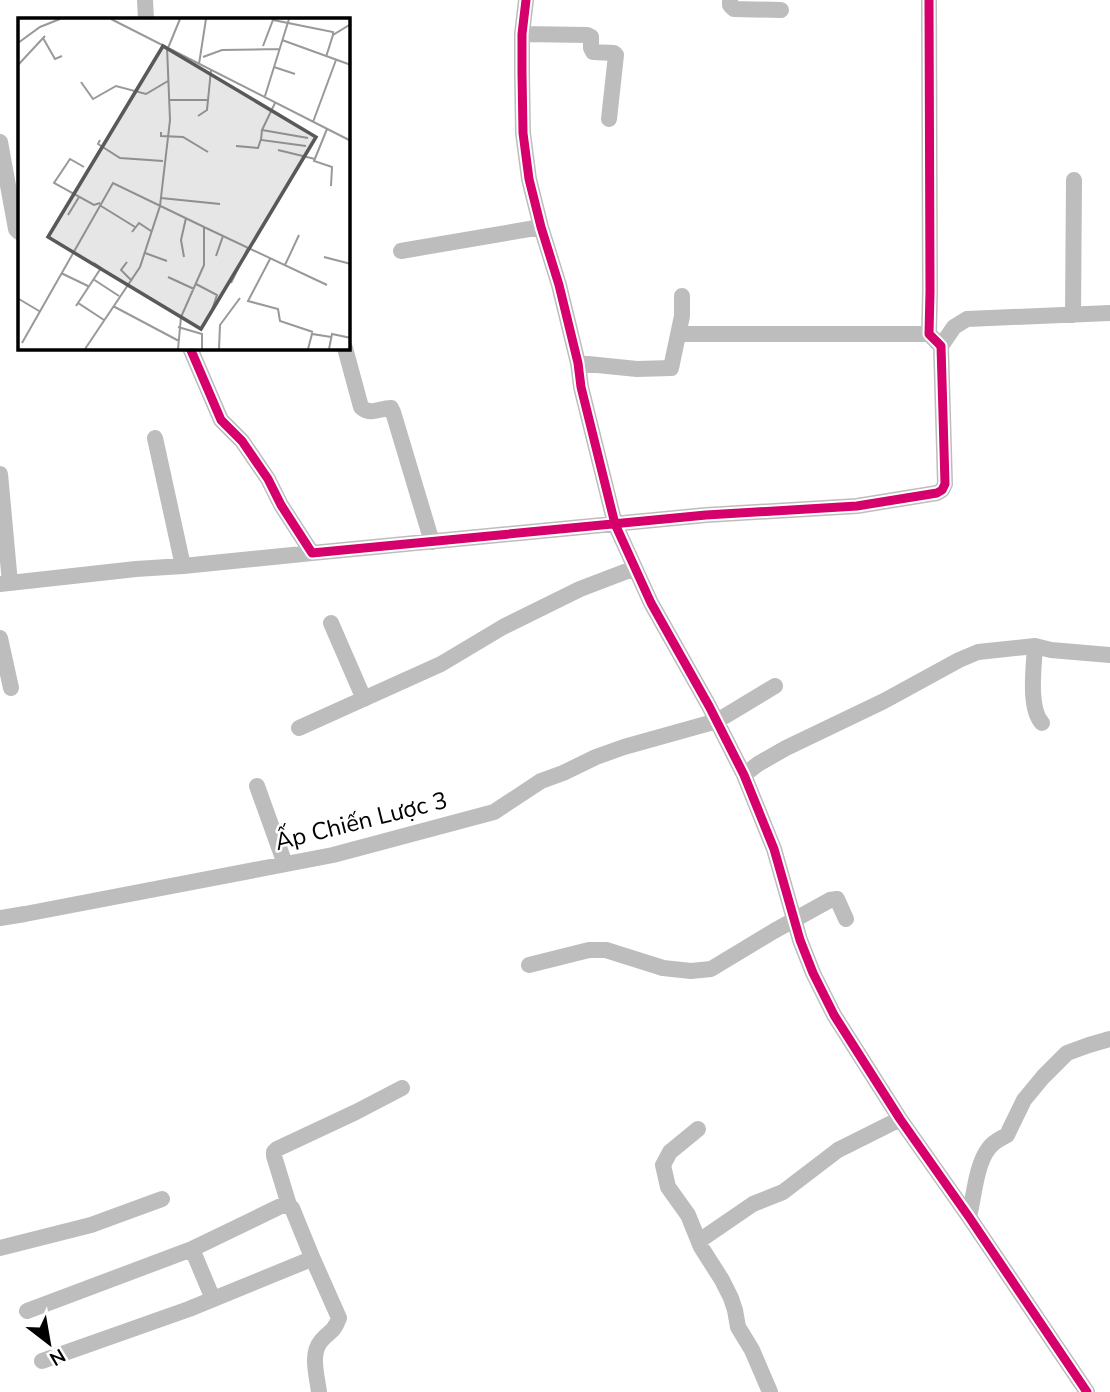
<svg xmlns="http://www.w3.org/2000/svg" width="1110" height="1392" font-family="'Nunito Sans',sans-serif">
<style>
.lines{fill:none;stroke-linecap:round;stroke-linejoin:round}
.minor{stroke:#bdbdbd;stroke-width:16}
.cycleway-casing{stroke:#fff;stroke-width:13}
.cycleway{stroke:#d6006c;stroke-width:9}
.labels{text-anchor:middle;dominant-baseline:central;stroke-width:5;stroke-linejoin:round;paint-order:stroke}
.street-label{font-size:24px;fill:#000;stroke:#fff}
.inset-road{fill:none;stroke:#999;stroke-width:2}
.view{fill:#595959;fill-opacity:0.15;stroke:#595959;stroke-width:3.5}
.inset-edge{fill:none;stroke:#000;stroke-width:3.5}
</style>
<rect width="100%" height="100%" fill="#fff"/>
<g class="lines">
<path class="minor" d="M 145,0 L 146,19
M 526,0 L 522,34 L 522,73 L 523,133 L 529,179 L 541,227 L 559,285 L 578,363 L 581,387 L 615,524 L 651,603 L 709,706 L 744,775 L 774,849 L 800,940 L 813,973 L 834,1015 L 900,1119 L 969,1217 L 1087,1392
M 730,0 L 730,5 L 734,9 L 781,10
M 522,34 L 587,35 L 591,37 L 591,48 L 593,52 L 614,53 L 616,55 L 609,119
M 0,142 L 16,229 L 19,232
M 401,251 L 541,227
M 1073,315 L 1074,180
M 679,334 L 929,334
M 941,346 L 954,327 L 967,319 L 1110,313
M 190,348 L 221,420 L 242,441 L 268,479 L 281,505 L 312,553 L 706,515 L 857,506 L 937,493 L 942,490 L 945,484 L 941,346 L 929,334 L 930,292 L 929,0
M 345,348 L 361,407 C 371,416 379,408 391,408 L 393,412 L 432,542
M 578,363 L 637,369 L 671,368 L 682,316 L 682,296
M 155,438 L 183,566
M 0,474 L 10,583
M 0,584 L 136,569 L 183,566 L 312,553
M 331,623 L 364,699
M 0,638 L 11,688
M 1035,646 C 1034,666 1028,708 1042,723
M 299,728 L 441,664 L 503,627 L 580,589 L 635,568
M 744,775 L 758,764 L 786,748 L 884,701 L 959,660 L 978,652 L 1035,646 L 1051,650 L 1110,655
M 257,786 L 285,864
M 0,918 L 25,914 L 333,855 L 494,812 L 541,781 L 563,773 L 596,757 L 624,747 L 717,721 L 775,686
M 529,965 L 589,950 L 606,950 L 663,968 L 691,971 L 711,969 L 774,931 L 830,900 L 837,899 L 846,919
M 698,1129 L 670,1152 L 663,1165 L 668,1187 L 688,1215 L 701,1247 L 722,1280 L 731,1298 L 735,1310 L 738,1327 L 752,1350 L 770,1392
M 289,1205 L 274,1156 L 274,1152 L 277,1149 L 356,1112 L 402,1088
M 969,1217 C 974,1197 976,1164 989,1148 C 994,1141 1000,1139 1007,1135 L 1024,1100 L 1043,1077 L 1067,1053 L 1089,1045 L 1110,1039
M 699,1241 L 753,1204 L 783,1192 L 838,1150 L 900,1119
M 0,1248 L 91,1225 L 162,1199
M 192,1249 L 213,1299
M 27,1311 L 192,1249 L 285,1204 L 292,1208 L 312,1257
M 42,1361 L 189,1309 L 304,1262 L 312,1257 L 339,1318 C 333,1334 330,1330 321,1341 C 310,1354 317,1376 319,1392"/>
<g class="cycleway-casing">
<path id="cycleway" d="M 526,0 L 522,34 L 522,73 L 523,133 L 529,179 L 541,227 L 559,285 L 578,363 L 581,387 L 615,524 L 651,603 L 709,706 L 744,775 L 774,849 L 800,940 L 813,973 L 834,1015 L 900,1119 L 969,1217 L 1087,1392
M 190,348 L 221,420 L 242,441 L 268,479 L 281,505 L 312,553 L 706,515 L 857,506 L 937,493 L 942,490 L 945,484 L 941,346 L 929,334 L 930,292 L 929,0"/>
</g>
<use href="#cycleway" class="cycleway"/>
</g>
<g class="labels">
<g class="street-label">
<text transform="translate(361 821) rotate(-14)">Ấp Chiến Lược 3</text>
</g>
</g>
<g transform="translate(18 18)">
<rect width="332" height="332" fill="#fff"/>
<path class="inset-road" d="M 93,1 L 333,123M 25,20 L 37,41 L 44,38M 264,22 L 333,47M 0,25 L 22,9 L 42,1M 245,28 L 255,2 L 315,14 L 315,17M 150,30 L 162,1M 185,39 L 204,32 L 261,31M 308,39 L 315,17 L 333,6M 181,46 L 188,1M 0,47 L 27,18M 256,49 L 277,56M 63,64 L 75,81 L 98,68 L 128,76 L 150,63M 247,78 L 271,1M 152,82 L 189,82M 257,85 L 244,112 L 290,120M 180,98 L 189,92 L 193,52M 295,104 L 318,42M 309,111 L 296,143 L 314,149 L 313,168M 244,112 L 243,122 L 288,128M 143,114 L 143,118 L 165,119 L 190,134M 82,122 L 80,126 L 102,140 L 145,143M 218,128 L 240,130 L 243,121M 260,132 L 297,141M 66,149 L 52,141 L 36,165 L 76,187 L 82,185M 143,180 L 202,186M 83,188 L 117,209M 50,197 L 61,179M 186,209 L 309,267M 114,214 L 121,205 L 133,213M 127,235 L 149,243M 198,238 L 205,218M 166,239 L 163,222 L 168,200M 306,239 L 333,246M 252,241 L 230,283 L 260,291 L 262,303 L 295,314M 109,244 L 103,252 L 114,263M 267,247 L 281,217M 43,255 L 70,268M 150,259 L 176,271M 75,261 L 101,278M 213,265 L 230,230M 178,266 L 199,277 L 194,292M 1,281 L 21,293M 60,285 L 83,250 L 76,245M 58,288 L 60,285 L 86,302M 95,288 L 161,323M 160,309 L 184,316 L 184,331M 4,325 L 95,165 L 186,209 L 186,247 L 163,299 L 160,331M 67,331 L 122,249 L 142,188 L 152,102 L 149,29M 201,331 L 202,307 L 222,280M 290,331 L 294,316 L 313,319M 311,331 L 314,316 L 333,320"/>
<path class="view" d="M 145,28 L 298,119 L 183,311 L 30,219 Z"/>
<rect width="332" height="332" class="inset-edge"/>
</g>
<g transform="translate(49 1343) rotate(149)" stroke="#ffffff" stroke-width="5" paint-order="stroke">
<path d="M0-5L12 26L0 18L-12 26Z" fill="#000000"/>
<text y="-10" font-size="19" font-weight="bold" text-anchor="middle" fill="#000000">N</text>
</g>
</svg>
